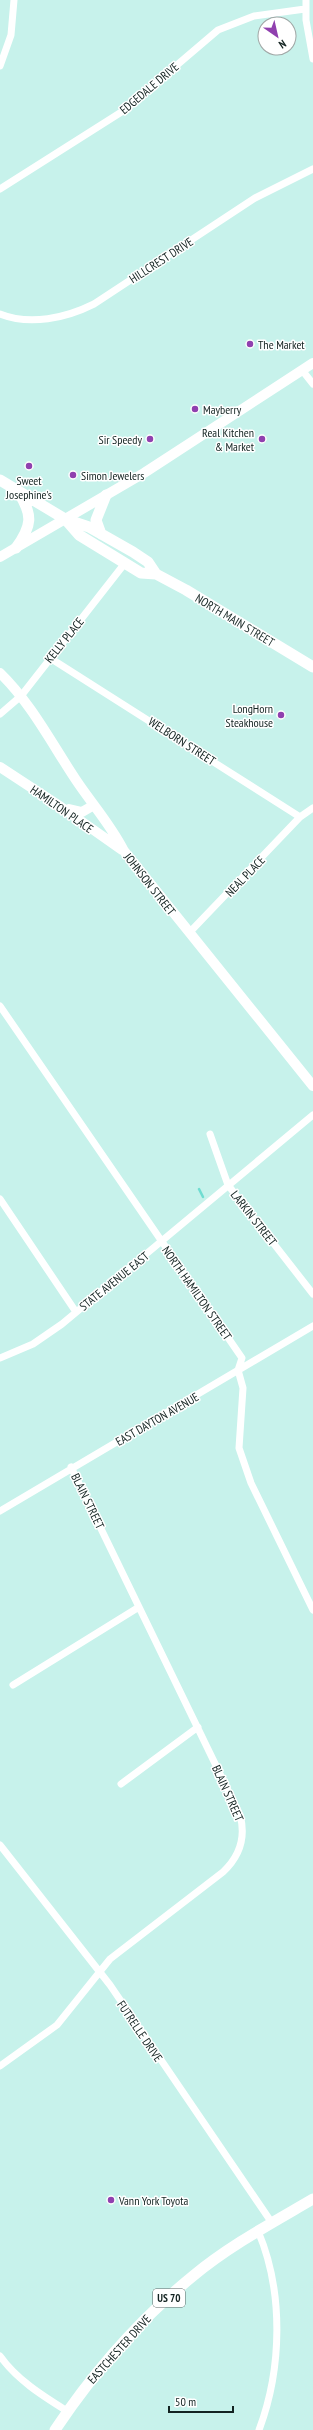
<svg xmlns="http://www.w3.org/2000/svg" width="313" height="2430" font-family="'PT Sans Narrow',sans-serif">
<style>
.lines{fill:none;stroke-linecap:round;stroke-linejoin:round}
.stream{stroke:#6fddd1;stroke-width:2.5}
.street{stroke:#fff;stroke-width:7}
.secondary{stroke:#fff;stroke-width:10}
.primary{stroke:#fff;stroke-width:11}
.poi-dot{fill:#9040af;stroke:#fff;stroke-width:1.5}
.labels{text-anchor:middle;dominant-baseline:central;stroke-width:3;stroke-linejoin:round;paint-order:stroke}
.shield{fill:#fff;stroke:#5a6564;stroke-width:1}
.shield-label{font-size:11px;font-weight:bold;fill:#132321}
.street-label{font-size:12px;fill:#132321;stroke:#fff}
.poi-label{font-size:12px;fill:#132321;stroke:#fff;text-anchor:start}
</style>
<rect width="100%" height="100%" fill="#c7f2eb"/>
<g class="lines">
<path class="stream" d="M 199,1189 L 203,1197"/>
<path class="street" d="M 306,0 L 306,20 L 313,59
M 0,66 L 11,35 L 14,0
M 0,189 L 123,111 L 218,30 L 254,16 L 305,9
M 0,314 C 30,326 66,318 94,304 L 255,198 L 313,169
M 302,370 L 313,384
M 50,658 L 300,817
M 0,714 L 21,696 L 125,563
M 189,933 L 300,817 L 313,808
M 0,1006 L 242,1358 L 238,1370 L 243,1388 L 239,1448 L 251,1483 L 313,1610
M 210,1134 L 228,1185 L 313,1294
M 0,1199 L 76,1312
M 0,1358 L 33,1344 L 62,1324 L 313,1115
M 0,1511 L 313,1326
M 13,1685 L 139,1607
M 121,1784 L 198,1727
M 0,1845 L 110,1985 L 272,2223
M 0,2066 L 57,2025 L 110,1959 L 223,1872 C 240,1856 246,1837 240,1815 L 71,1467
M 258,2231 C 284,2292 282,2369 259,2430
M 0,2356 C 17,2380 43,2396 67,2411"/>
<path class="secondary" d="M 0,557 L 144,473 L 313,363
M 0,673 C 31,703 52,744 76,780 C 92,804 111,825 124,851 L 313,1086
M 0,767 L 61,807 L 122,850
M 69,809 L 82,812 L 94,805"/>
<path class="primary" d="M 0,480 L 65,519 L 89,527 L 133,552 L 148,562 L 156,574
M 65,519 L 79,535 L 141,573 L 156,574 L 186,590 L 313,667
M 101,534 L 96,520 L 106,495
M 16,548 C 32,526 33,515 19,493
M 55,2430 C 93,2373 139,2320 193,2276 C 229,2246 272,2223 313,2199"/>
</g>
<g class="poi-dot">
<circle cx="250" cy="344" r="4"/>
<circle cx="195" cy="409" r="4"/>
<circle cx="150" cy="439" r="4"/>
<circle cx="262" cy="439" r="4"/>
<circle cx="29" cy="466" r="4"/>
<circle cx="73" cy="475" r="4"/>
<circle cx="281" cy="715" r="4"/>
<circle cx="111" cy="2200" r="4"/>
</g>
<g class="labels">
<rect class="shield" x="153" y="2289" width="32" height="18" rx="3"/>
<g class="shield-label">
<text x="169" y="2298">US 70</text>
</g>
<g class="street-label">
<text transform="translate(149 88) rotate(-40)">EDGEDALE DRIVE</text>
<text transform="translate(161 260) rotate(-33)">HILLCREST DRIVE</text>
<text transform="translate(235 620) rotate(31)">NORTH MAIN STREET</text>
<text transform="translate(64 640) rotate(-51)">KELLY PLACE</text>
<text transform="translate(182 741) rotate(33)">WELBORN STREET</text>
<text transform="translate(62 809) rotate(35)">HAMILTON PLACE</text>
<text transform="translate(245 876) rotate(-46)">NEAL PLACE</text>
<text transform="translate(150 884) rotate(52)">JOHNSON STREET</text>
<text transform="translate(254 1218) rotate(52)">LARKIN STREET</text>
<text transform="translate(114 1281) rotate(-39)">STATE AVENUE EAST</text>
<text transform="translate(197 1293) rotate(55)">NORTH HAMILTON STREET</text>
<text transform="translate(157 1419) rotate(-30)">EAST DAYTON AVENUE</text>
<text transform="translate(88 1501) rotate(64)">BLAIN STREET</text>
<text transform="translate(228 1793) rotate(66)">BLAIN STREET</text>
<text transform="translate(140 2031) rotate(56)">FUTRELLE DRIVE</text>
<text transform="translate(119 2349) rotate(-48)">EASTCHESTER DRIVE</text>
</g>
<g class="poi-label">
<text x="258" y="344">The Market</text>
<text x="203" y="409">Mayberry</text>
<text x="254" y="432" text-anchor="end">Real Kitchen<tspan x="254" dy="14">&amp; Market</tspan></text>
<text x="142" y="439" text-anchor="end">Sir Speedy</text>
<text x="81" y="475">Simon Jewelers</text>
<text x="29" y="480" text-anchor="middle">Sweet<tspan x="29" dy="14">Josephine's</tspan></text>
<text x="273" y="708" text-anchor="end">LongHorn<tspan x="273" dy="14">Steakhouse</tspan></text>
<text x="119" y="2200">Vann York Toyota</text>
</g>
</g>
<g transform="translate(277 36) rotate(146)"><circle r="19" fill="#ffffff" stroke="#a1a7a6"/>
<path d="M0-3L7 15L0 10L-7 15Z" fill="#9040af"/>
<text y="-6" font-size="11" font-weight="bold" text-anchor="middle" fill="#132321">N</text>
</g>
<path d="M169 2406v6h64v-6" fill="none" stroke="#132321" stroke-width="2"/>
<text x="175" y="2406" font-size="12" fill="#132321" stroke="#ffffff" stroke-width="3" paint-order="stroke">50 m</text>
</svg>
